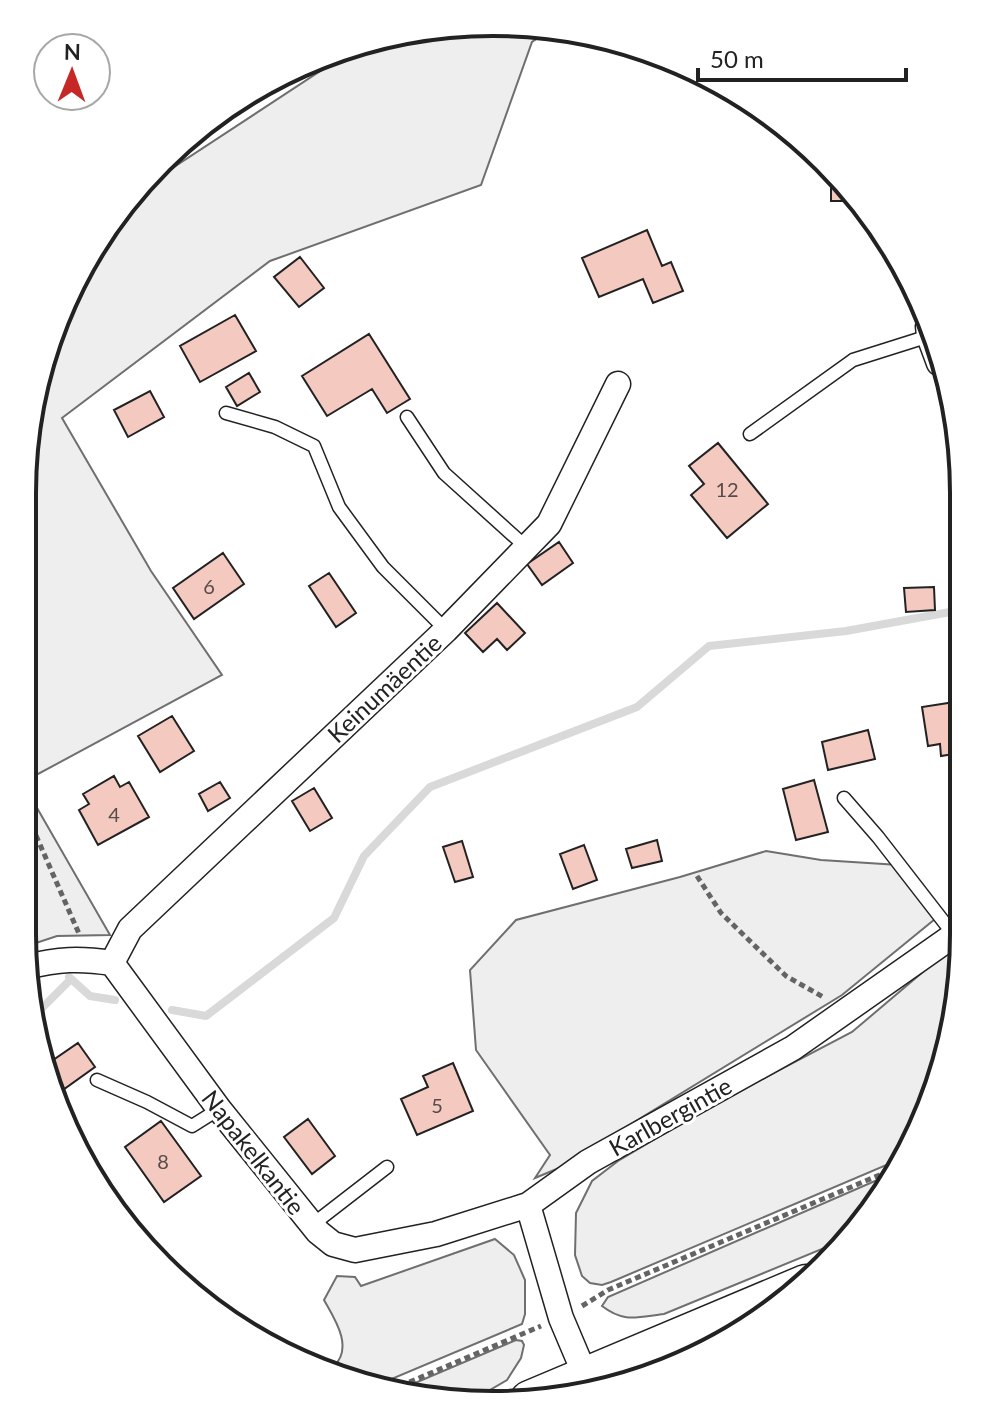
<svg xmlns="http://www.w3.org/2000/svg" width="986" height="1427" font-family="Lato,sans-serif">
<style>
.green{fill:#eee;stroke:#6f6f6f;stroke-width:2}
.lines{fill:none;stroke-linecap:round;stroke-linejoin:round}
.stream{stroke:#d9d9d9;stroke-width:8}
.building{fill:#f3c9c0;stroke:#222;stroke-width:2}
.service-casing{stroke:#222;stroke-width:15}
.minor-casing{stroke:#222;stroke-width:27}
.primary-casing{stroke:#222;stroke-width:43}
.path{stroke:#646464;stroke-width:5;stroke-dasharray:6 4;stroke-linecap:butt}
.service{stroke:#fff;stroke-width:12}
.minor{stroke:#fff;stroke-width:24}
.primary{stroke:#fff;stroke-width:40}
.rail-casing{stroke:#222;stroke-width:9}
.rail{stroke:#fff;stroke-width:6;stroke-dasharray:18;stroke-linecap:butt}
.labels{text-anchor:middle;dominant-baseline:central;stroke-width:6;stroke-linejoin:round;paint-order:stroke}
.number-label{font-size:20px;fill:#564c4a}
.street-label{font-size:24px;fill:#222;stroke:#fff}
.rim{fill:none;stroke:#222;stroke-width:4}
</style>
<rect width="100%" height="100%" fill="#fff"/>
<path class="green" d="M 523,23 L 550,30 L 532,42 L 481,185 L 270,261 L 62,418 L 151,571 L 222,675 L 25,781 L 31,401 L 85,257 L 142,188 L 360,45 Z
M 25,787 L 110,935 L 57,936 L 24,947 L 22,934 Z
M 766,851 L 821,860 L 899,865 L 935,919 L 842,995 L 559,1168 L 535,1178 L 550,1155 L 476,1050 L 470,970 L 516,920 L 680,877 Z
M 963,938 L 963,964 L 916,1142 L 903,1158 L 611,1282 L 602,1285 L 590,1283 L 582,1276 L 575,1255 L 576,1213 L 592,1181 L 618,1161 L 711,1106 L 852,1032 Z
M 891,1174 L 839,1242 L 664,1314 C 637,1317 624,1323 602,1306 L 608,1297 Z
M 495,1239 L 514,1255 L 525,1280 L 525,1314 L 522,1324 L 375,1386 L 322,1372 C 323,1371 333,1366 334,1366 C 354,1347 334,1318 324,1300 L 337,1276 L 355,1277 L 361,1286 Z
M 516,1340 L 522,1341 L 524,1345 L 521,1358 L 507,1380 L 488,1391 L 464,1401 L 431,1401 L 396,1391 Z"/>
<g class="lines">
<path class="stream" d="M 23,945 L 25,946
M 69,977 L 90,996 L 115,1000
M 172,1010 L 206,1016 L 334,918 L 364,856 L 430,787 L 637,707 L 709,646 L 846,631 L 961,610
M 33,1017 L 71,979"/>
</g>
<path class="building" d="M 831,170 L 847,182 L 860,201 L 831,201 Z
M 647,230 L 662,266 L 671,262 L 683,291 L 653,303 L 643,279 L 599,297 L 582,258 Z
M 300,257 L 324,288 L 299,307 L 274,277 Z
M 235,315 L 256,351 L 200,382 L 180,346 Z
M 369,334 L 410,399 L 387,413 L 372,389 L 327,416 L 302,376 Z
M 249,373 L 260,392 L 237,406 L 226,387 Z
M 150,391 L 164,417 L 128,437 L 114,410 Z
M 718,443 L 768,504 L 727,538 L 691,495 L 704,484 L 689,466 Z
M 559,542 L 573,563 L 542,585 L 527,564 Z
M 223,553 L 244,584 L 194,619 L 173,588 Z
M 329,573 L 356,613 L 336,627 L 309,586 Z
M 934,587 L 935,610 L 906,612 L 904,588 Z
M 497,603 L 525,633 L 507,650 L 497,639 L 483,652 L 465,633 Z
M 961,701 L 962,742 L 959,743 L 960,753 L 941,756 L 940,744 L 928,746 L 922,707 Z
M 172,716 L 194,751 L 160,772 L 138,736 Z
M 868,730 L 875,759 L 828,770 L 822,742 Z
M 114,776 L 120,787 L 129,782 L 149,817 L 98,845 L 79,810 L 89,804 L 83,794 Z
M 814,780 L 828,832 L 796,840 L 783,789 Z
M 220,782 L 230,798 L 208,811 L 199,794 Z
M 314,788 L 332,818 L 310,831 L 292,801 Z
M 657,840 L 662,861 L 632,868 L 626,849 Z
M 462,841 L 473,877 L 455,882 L 443,847 Z
M 584,845 L 597,880 L 573,889 L 560,854 Z
M 78,1043 L 95,1067 L 60,1092 L 43,1067 Z
M 453,1063 L 473,1111 L 417,1135 L 401,1099 L 428,1087 L 423,1076 Z
M 308,1119 L 335,1156 L 312,1174 L 284,1137 Z
M 161,1121 L 201,1176 L 164,1202 L 125,1147 Z"/>
<g class="lines">
<g class="service-casing">
<path id="service" d="M 226,413 L 275,427 L 314,446 L 339,507 L 383,567 L 446,630
M 407,417 L 444,473 L 526,547
M 750,434 L 853,360 L 929,336
M 844,798 L 878,837 L 954,935
M 97,1080 L 147,1102 L 192,1126 L 219,1109
M 312,1225 L 387,1167"/>
</g>
<g class="minor-casing">
<path id="minor" d="M 928,326 L 929,336 L 939,363
M 112,963 L 130,929 L 446,630 L 549,524 L 618,384
M 26,967 C 59,959 79,958 112,963 L 219,1109 L 318,1232 L 333,1244 L 355,1250 L 436,1234 L 528,1205
M 586,1377 L 561,1318 L 528,1205 L 588,1162 L 793,1048 L 954,935 L 963,926"/>
</g>
<g class="primary-casing">
<path id="primary" d="M 530,1401 L 806,1285"/>
</g>
<path class="path" d="M 24,808 L 80,936
M 697,876 L 721,913 L 786,976 L 825,998
M 582,1306 L 608,1290 L 896,1168
M 391,1390 L 541,1326"/>
<use href="#service" class="service"/>
<use href="#minor" class="minor"/>
<use href="#primary" class="primary"/>
<g class="rail-casing">
<path id="rail" d="M 172,152 L 259,95"/>
</g>
<use href="#rail" class="rail"/>
</g>
<g class="labels">
<g class="number-label">
<text x="727" y="489">12</text>
<text x="209" y="586">6</text>
<text x="114" y="814">4</text>
<text x="437" y="1105">5</text>
<text x="163" y="1161">8</text>
</g>
<g class="street-label">
<text transform="translate(384 688) rotate(-43)">Keinumäentie</text>
<text transform="translate(670 1116) rotate(-29)">Karlbergintie</text>
<text transform="translate(254 1152) rotate(52)">Napakelkantie</text>
</g>
</g>
<path d="M0 0H986V1427H0ZM493 36H493A457 457 0 0 1 950 493V934A457 457 0 0 1 493 1391H493A457 457 0 0 1 36 934V493A457 457 0 0 1 493 36Z" fill="#fff" fill-rule="evenodd"/>
<path class="rim" d="M493 36H493A457 457 0 0 1 950 493V934A457 457 0 0 1 493 1391H493A457 457 0 0 1 36 934V493A457 457 0 0 1 493 36Z"/>
<g transform="translate(72 72) rotate(1)"><circle r="38" fill="#ffffff" stroke="#a7a7a7" stroke-width="2"/>
<path d="M0-6L14 30L0 20L-14 30Z" fill="#c62828"/>
<text y="-12" font-size="22" font-weight="bold" text-anchor="middle" fill="#222222">N</text>
</g>
<path d="M698 68v12h208v-12" fill="none" stroke="#222222" stroke-width="4"/>
<text x="710" y="68" font-size="24" fill="#222222" stroke="#ffffff" stroke-width="6" paint-order="stroke">50 m</text>
</svg>
